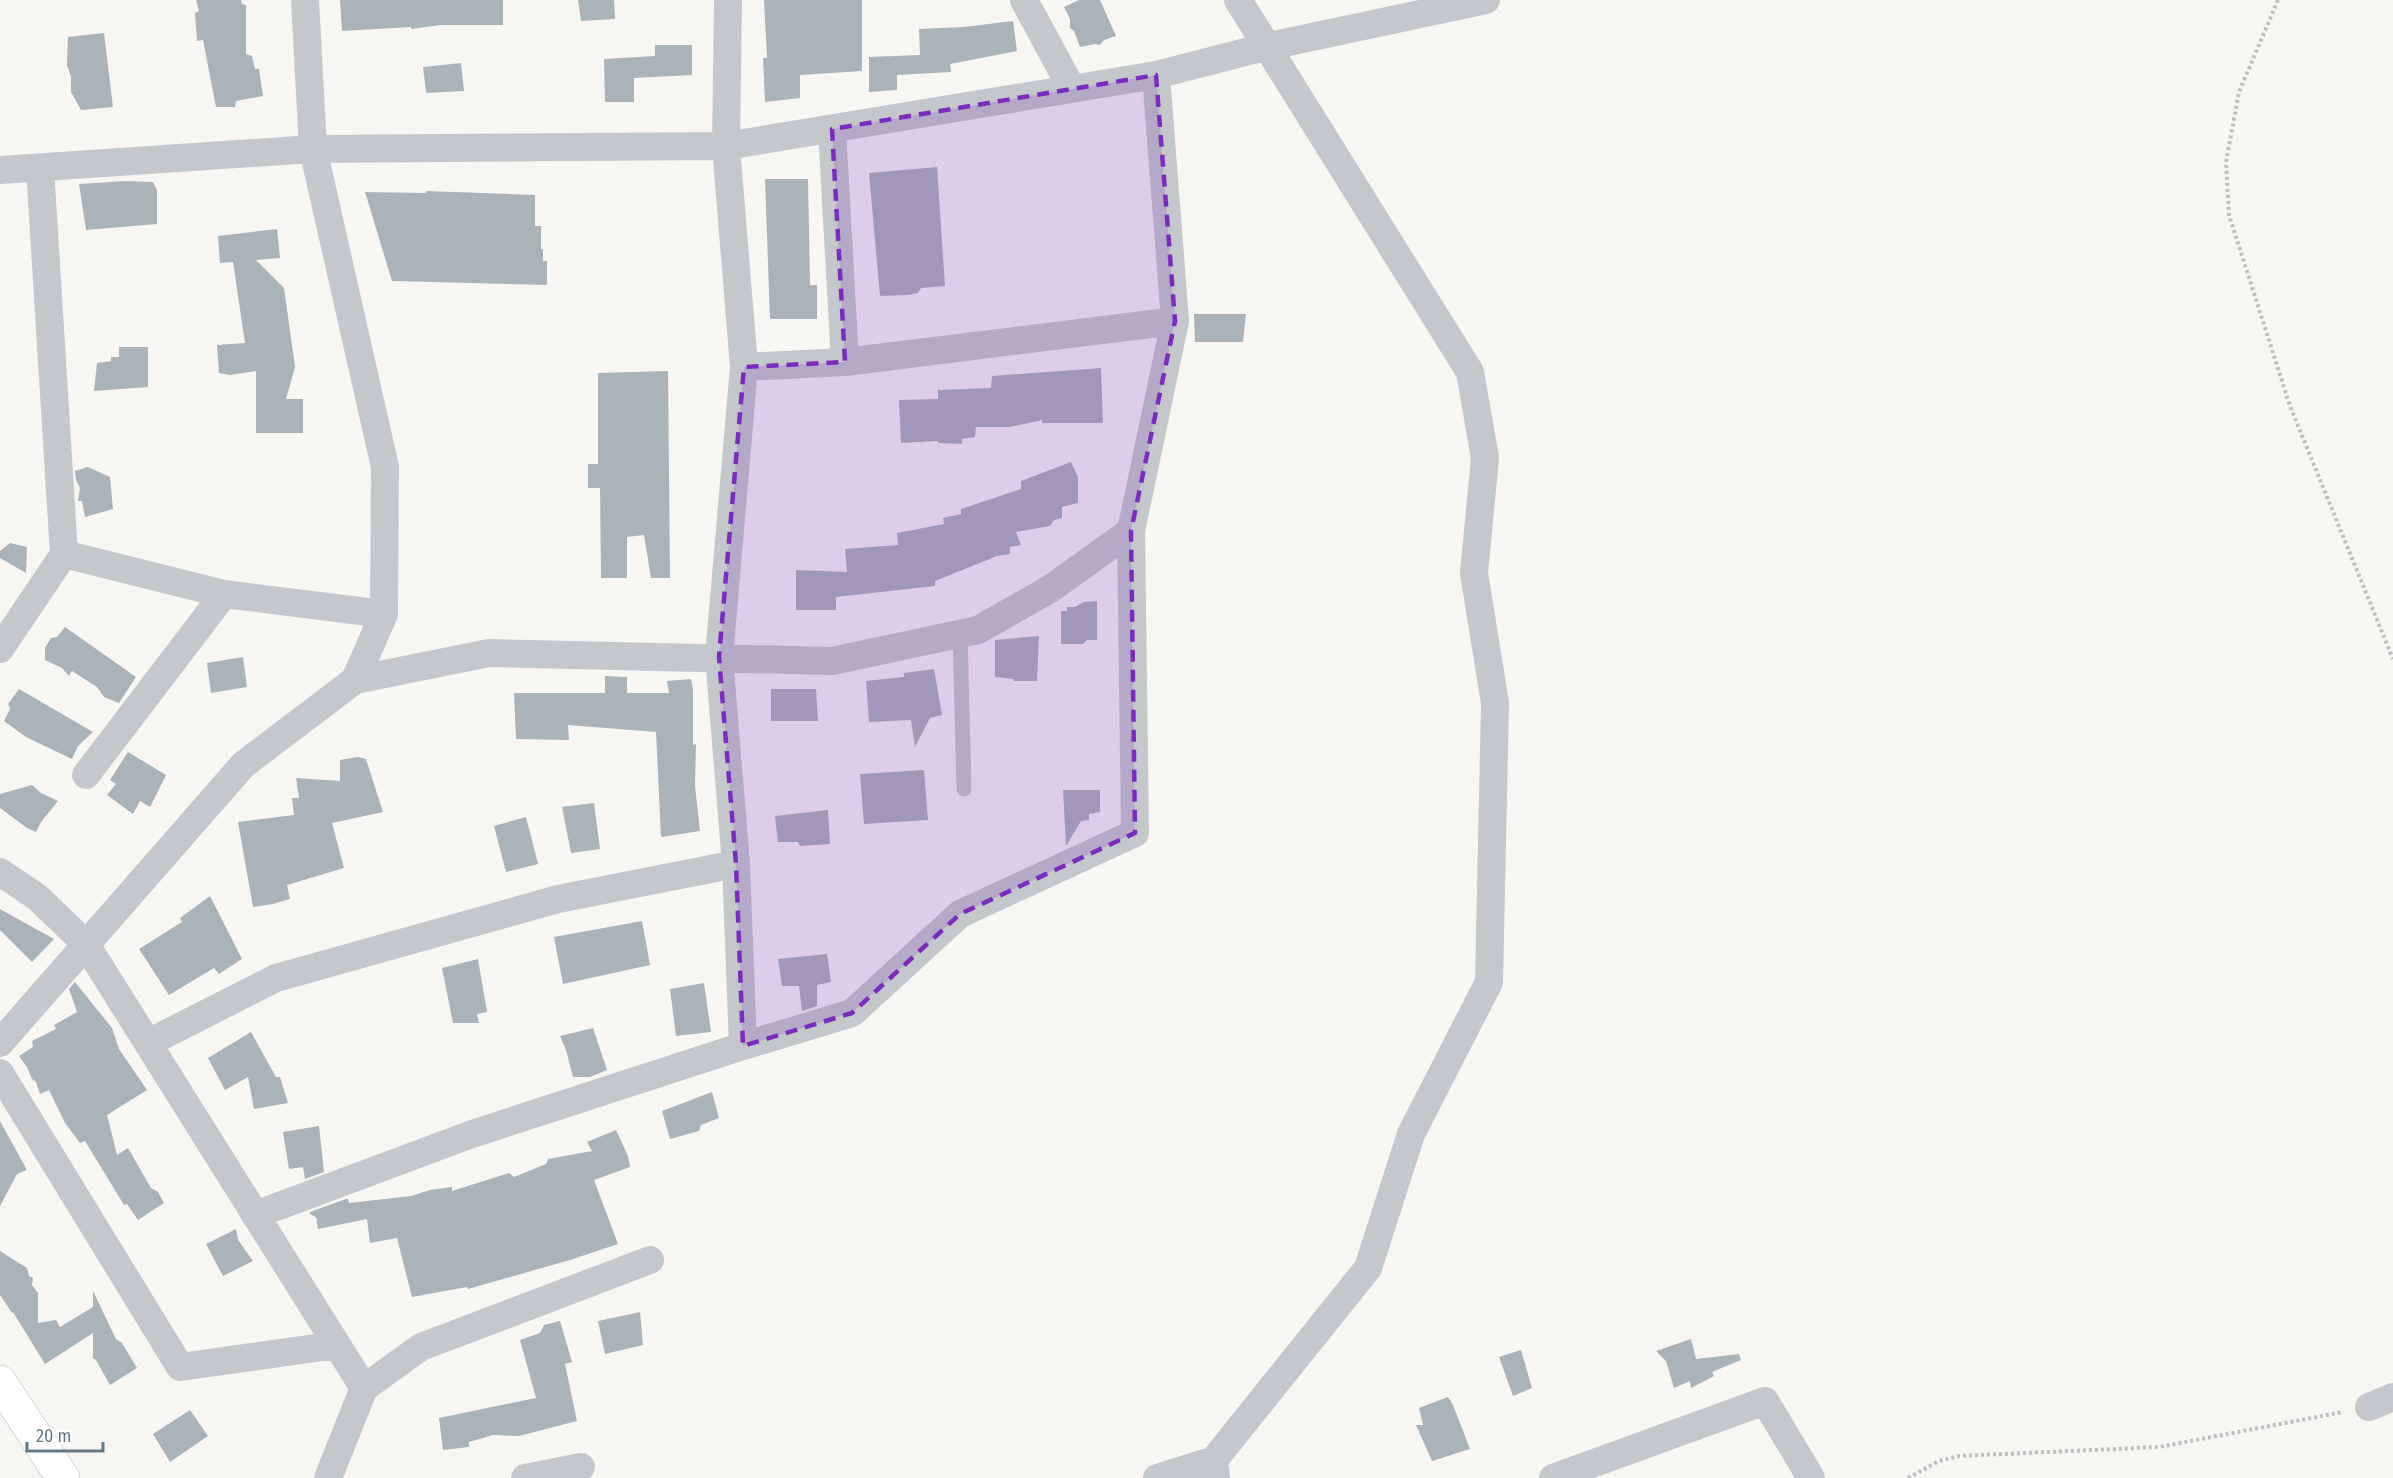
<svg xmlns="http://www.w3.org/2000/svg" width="2393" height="1478" font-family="'Fira Sans Condensed',sans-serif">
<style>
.building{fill:#aab3b8}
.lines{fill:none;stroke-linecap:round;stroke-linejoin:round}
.secondary-casing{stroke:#b4babe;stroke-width:34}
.path{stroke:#bdc0c2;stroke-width:4;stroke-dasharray:3 3;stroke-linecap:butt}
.lane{stroke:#c4c8cb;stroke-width:15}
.street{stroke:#c4c8cb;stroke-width:28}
.secondary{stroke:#fff;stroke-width:33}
.marked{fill:#7b2cbf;fill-opacity:0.2;stroke:#7b2cbf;stroke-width:4.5;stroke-dasharray:12 8;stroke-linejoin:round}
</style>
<rect width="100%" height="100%" fill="#f7f6f3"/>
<path class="building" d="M 196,0 L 241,0 L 242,4 L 246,5 L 246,54 L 252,56 L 255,69 L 259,69 L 263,96 L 236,101 L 235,107 L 216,107 L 203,40 L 197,41 L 195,13 L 199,11 Z
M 340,0 L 503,0 L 503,25 L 441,25 L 411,29 L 411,27 L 342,31 Z
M 578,0 L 614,0 L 615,19 L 581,21 Z
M 764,0 L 862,0 L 862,71 L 800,75 L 800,98 L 765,102 L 763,58 L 767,58 Z
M 1079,0 L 1100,0 L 1116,36 L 1104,40 L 1100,45 L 1095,44 L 1080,47 L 1074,31 L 1070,28 L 1070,19 L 1064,7 Z
M 1013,21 L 1017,51 L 950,64 L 951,72 L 897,75 L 897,90 L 869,92 L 869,57 L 920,55 L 919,29 L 964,27 Z
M 104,33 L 113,107 L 81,110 L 71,92 L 71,77 L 67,65 L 68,37 Z
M 655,45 L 692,45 L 692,75 L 634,78 L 634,102 L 605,102 L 604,59 L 655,56 Z
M 461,63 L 464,91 L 426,93 L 423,67 Z
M 937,167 L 945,286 L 921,288 L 918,293 L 908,295 L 880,296 L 869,173 Z
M 765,179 L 808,179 L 810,285 L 817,285 L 817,319 L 770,319 Z
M 125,181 L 153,182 L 157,190 L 157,224 L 86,230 L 79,184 Z
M 426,191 L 535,195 L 535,226 L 541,226 L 541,249 L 543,249 L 543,261 L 547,261 L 547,285 L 392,281 L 365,192 L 426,193 Z
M 277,229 L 280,258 L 256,260 L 284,288 L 295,367 L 286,399 L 303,399 L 303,433 L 256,433 L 256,371 L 230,375 L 219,373 L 217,345 L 245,343 L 233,262 L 220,263 L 218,236 Z
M 1194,314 L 1246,314 L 1243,342 L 1195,342 Z
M 119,347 L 148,347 L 148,387 L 94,391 L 97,363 L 111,361 L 111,357 L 119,357 Z
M 1101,368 L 1103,423 L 1042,423 L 1042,420 L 1010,427 L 976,427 L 975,437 L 962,439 L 962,444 L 938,443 L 938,441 L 901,443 L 899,400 L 938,399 L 938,390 L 991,388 L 992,376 Z
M 668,371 L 670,578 L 651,578 L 644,535 L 627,537 L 627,578 L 601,578 L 600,488 L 588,488 L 588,464 L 598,464 L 598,373 Z
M 1071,462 L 1078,477 L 1078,503 L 1062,507 L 1062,518 L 1054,520 L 1050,526 L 1016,532 L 1021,545 L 1010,547 L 1010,554 L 997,556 L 935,581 L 935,586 L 836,597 L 836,610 L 796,610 L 796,570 L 847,572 L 845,549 L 898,545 L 897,533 L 944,524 L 943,518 L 961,514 L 961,509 L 1021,489 L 1021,481 Z
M 88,467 L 110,477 L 113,509 L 85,517 L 82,501 L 78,501 L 80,488 L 76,480 L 75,471 Z
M 10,543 L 27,547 L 26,573 L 0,558 L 0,551 Z
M 1097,601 L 1097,640 L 1087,640 L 1083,644 L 1061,644 L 1061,611 L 1067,611 L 1067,607 L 1075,607 L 1084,602 Z
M 65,627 L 136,677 L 119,703 L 104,697 L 97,687 L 72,671 L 69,676 L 62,668 L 45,660 L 45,648 L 51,638 L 57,637 Z
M 1039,636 L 1037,681 L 1014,681 L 1013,679 L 995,677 L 995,640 Z
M 243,657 L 247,687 L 211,693 L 207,663 Z
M 934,669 L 942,715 L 930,718 L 915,747 L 911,720 L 869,722 L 866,681 L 904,677 L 904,673 Z
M 605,676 L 627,677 L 627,693 L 669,693 L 667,681 L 691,679 L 693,689 L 693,745 L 696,744 L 695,786 L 700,831 L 661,837 L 656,732 L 568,725 L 569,740 L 516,739 L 514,693 L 605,693 Z
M 19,689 L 93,732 L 78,746 L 72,759 L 26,737 L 4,721 L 10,709 L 8,704 Z
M 771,689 L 816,689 L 818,721 L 771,721 Z
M 128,752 L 166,775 L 150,807 L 140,801 L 133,814 L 107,795 L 116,784 L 110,780 Z
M 358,757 L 366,759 L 383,812 L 332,823 L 344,868 L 287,885 L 290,899 L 273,904 L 253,907 L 238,822 L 294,815 L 292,798 L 299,798 L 296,778 L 340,781 L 340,760 Z
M 924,770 L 928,820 L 864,824 L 860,774 Z
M 32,785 L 41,793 L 58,801 L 41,822 L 36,832 L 27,828 L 0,808 L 0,794 Z
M 1063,790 L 1100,790 L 1100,812 L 1089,814 L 1089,820 L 1081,821 L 1066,846 Z
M 594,803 L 600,849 L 571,853 L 562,807 Z
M 828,810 L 830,844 L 800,846 L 798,842 L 778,842 L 775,816 Z
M 526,817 L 538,864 L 506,872 L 494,826 Z
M 210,896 L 242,959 L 219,974 L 214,968 L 169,995 L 139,949 L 182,922 L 180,918 Z
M 0,909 L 54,939 L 32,962 L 0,930 Z
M 642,921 L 650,965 L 563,984 L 554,937 Z
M 827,954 L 831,982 L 817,985 L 817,1006 L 802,1011 L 799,986 L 782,986 L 778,959 Z
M 478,959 L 487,1012 L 477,1014 L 479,1023 L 453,1023 L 442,968 Z
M 75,982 L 112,1028 L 119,1049 L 147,1090 L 107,1115 L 117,1155 L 128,1148 L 151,1188 L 158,1192 L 164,1203 L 138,1220 L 127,1204 L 124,1205 L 85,1141 L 80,1143 L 65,1123 L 49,1090 L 40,1094 L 36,1082 L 32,1079 L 27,1067 L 19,1056 L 33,1047 L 32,1041 L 56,1029 L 54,1025 L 77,1012 L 69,989 Z
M 704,983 L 711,1032 L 676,1036 L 670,989 Z
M 593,1028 L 607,1070 L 590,1077 L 573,1077 L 566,1050 L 560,1036 Z
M 251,1032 L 276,1077 L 280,1077 L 288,1103 L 254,1109 L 248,1077 L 225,1090 L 208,1058 Z
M 712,1092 L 719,1118 L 701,1125 L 699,1131 L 670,1139 L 662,1111 Z
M 0,1121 L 27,1170 L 17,1174 L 0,1206 Z
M 319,1126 L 324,1172 L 305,1179 L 303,1167 L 289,1169 L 283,1132 Z
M 616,1130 L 628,1156 L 630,1167 L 594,1180 L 618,1244 L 570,1260 L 468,1289 L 467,1287 L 412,1297 L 397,1238 L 370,1243 L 367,1219 L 318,1229 L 316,1217 L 310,1214 L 310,1212 L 346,1199 L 348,1199 L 349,1203 L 411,1196 L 430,1190 L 452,1187 L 452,1191 L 509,1173 L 514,1177 L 546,1164 L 548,1159 L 592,1151 L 587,1142 Z
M 236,1229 L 238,1240 L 253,1261 L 223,1276 L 206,1244 Z
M 0,1251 L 27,1268 L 29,1276 L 33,1278 L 32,1285 L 38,1293 L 38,1323 L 56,1320 L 60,1327 L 93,1307 L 93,1291 L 116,1339 L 122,1343 L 137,1368 L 110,1385 L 96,1360 L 93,1358 L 93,1333 L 45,1364 L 13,1312 L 12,1313 L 0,1295 Z
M 640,1312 L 643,1345 L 605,1354 L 598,1321 Z
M 560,1321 L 572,1362 L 565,1364 L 577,1421 L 519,1436 L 493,1435 L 469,1442 L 469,1447 L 443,1450 L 439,1418 L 536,1398 L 520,1340 L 540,1333 L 544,1325 Z
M 1691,1339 L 1696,1359 L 1739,1354 L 1741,1360 L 1712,1372 L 1714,1376 L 1691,1388 L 1690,1381 L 1674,1388 L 1666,1361 L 1656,1351 Z
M 1521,1350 L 1532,1388 L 1513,1396 L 1499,1357 Z
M 1448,1397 L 1453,1405 L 1470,1449 L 1432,1461 L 1416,1425 L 1423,1425 L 1419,1408 Z
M 190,1410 L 208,1436 L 170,1462 L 153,1434 Z"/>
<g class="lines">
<g class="secondary-casing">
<path id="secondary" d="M 0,1382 L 63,1478"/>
</g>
<path class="path" d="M 2278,0 L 2239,92 L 2226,162 L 2229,215 L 2290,406 L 2393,659
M 1908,1478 L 1939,1461 L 1959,1456 L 2159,1447 L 2343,1412"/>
<path class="lane" d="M 960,633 L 964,789"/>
<path class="street" d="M 305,0 L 313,149 L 385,467 L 384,614 L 355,680
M 1024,0 L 1072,89
M 832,129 L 845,362
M 0,170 L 313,149 L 726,146 L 1156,75 L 1265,47 L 1486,0
M 744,367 L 845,362 L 1175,321
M 64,554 L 224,594 L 384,614
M 0,649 L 64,554 L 40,168
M 86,775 L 224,594
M 0,872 L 37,897 L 85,943 L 364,1388 L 328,1478
M 0,1043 L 243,765 L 355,680 L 489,653 L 832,661 L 978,630 L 1050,589 L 1131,531 L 1175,321 L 1156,75
M 148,1043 L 276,978 L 558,899 L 736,864
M 743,1046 L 852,1013 L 960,914 L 1135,833 L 1131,531
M 0,1073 L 180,1367 L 337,1345
M 255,1215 L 472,1134 L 743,1046 L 736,864 L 719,657 L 744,367 L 726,146 L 728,0
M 364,1388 L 421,1347 L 650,1260
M 2369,1407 L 2393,1397
M 1214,1460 L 1368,1268 L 1411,1134 L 1489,982 L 1495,703 L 1474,573 L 1485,458 L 1470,372 L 1238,0
M 525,1478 L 581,1467
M 1157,1478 L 1214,1460 L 1216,1478
M 1553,1478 L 1765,1401 L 1811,1478"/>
<use href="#secondary" class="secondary"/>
</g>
<path class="marked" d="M 1156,75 L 1175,321 L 1131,531 L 1135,833 L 960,914 L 852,1013 L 743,1046 L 736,864 L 719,657 L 744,367 L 845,362 L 832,129 Z"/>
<path d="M27 1442v9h76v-9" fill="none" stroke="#647885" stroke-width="3"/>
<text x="36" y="1442" font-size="18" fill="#647885" stroke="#ffffff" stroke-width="4.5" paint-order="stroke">20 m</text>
</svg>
